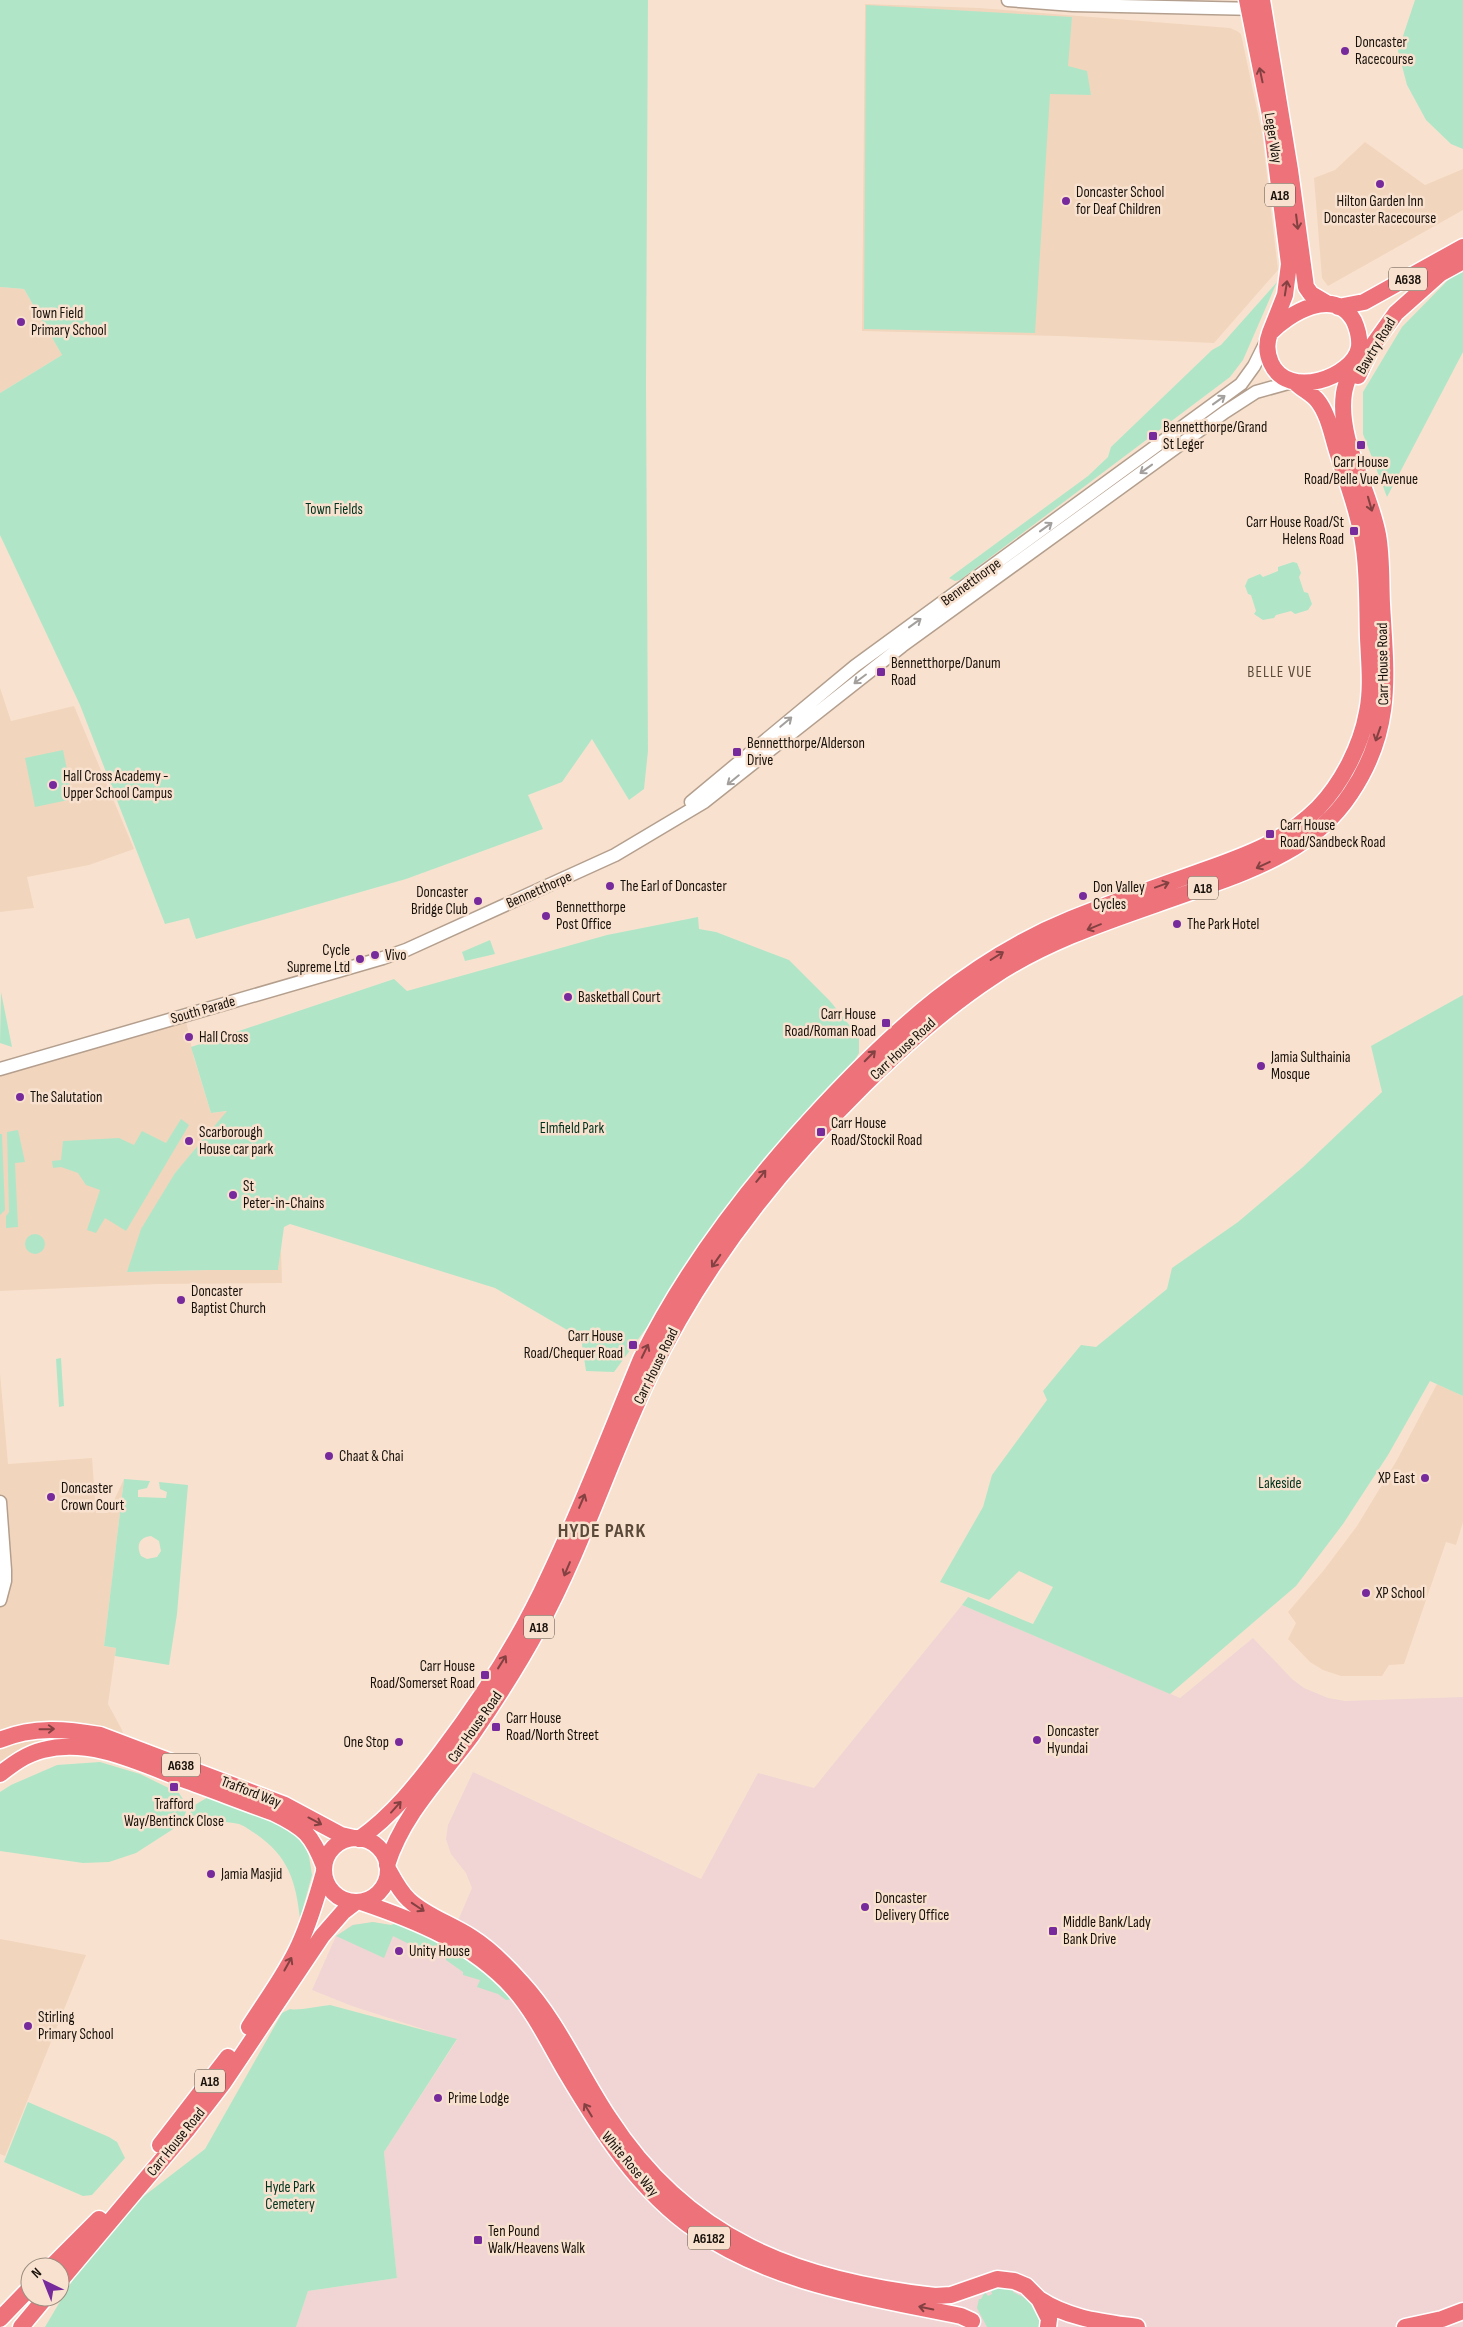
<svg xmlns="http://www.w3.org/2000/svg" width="1463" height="2327" font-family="'Sofia Sans Condensed',sans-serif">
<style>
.built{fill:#f2d5bd}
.industrial{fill:#f0d5d4}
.green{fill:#b0e6c7;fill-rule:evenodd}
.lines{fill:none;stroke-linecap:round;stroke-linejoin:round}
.secondary-casing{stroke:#b49f8e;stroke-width:15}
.highway-casing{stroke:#fff;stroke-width:19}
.secondary{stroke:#fff;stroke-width:12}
.highway{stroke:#ee727a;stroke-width:16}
.oneway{stroke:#834142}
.oneway2{stroke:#a39f9d}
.poi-dot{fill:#772a9c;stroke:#f8e2cf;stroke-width:2}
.labels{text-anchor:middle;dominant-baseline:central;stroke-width:5;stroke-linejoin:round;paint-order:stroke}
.shield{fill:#f8e2cf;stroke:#5b4f45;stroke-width:1}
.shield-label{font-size:14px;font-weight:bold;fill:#18100a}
.poi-label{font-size:15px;fill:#18100a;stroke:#f8e2cf;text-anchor:start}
.street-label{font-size:15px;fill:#18100a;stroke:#f8e2cf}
.park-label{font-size:15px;fill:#00331d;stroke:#f8e2cf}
.neighbourhood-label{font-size:16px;letter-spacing:1px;fill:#5b4939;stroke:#f8e2cf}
.district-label{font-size:20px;font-weight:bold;letter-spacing:1px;fill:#5b4939;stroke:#f8e2cf}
</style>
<rect width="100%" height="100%" fill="#f8e2cf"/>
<path class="built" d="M 865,4 L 980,8 L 1230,28 L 1237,31 L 1241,34 L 1262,133 L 1278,270 L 1214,343 L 1059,336 L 862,331 Z
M 1365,142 L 1425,185 L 1463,169 L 1463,210 L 1328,286 L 1322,278 L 1314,178 L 1335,170 Z
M 0,287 L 24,289 L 62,355 L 0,393 Z
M 0,688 L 11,721 L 74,706 L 134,849 L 89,865 L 27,877 L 34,908 L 0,912 Z
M 185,1016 L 194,1058 L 211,1113 L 228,1111 L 175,1173 L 127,1272 L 210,1270 L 278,1270 L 284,1227 L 281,1249 L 282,1283 L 158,1284 L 0,1291 L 0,1065 Z
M 0,1373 L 8,1464 L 92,1458 L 96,1513 L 108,1513 L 124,1479 L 104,1646 L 116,1648 L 108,1704 L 121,1728 L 129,1748 L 68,1746 L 0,1774 Z
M 1437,1384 L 1463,1396 L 1463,1522 L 1456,1545 L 1446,1542 L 1404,1664 L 1389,1665 L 1382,1676 L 1341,1676 L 1323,1670 L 1310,1662 L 1288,1639 L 1296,1623 L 1288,1612 L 1324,1570 L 1357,1526 L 1397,1460 Z
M 0,1939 L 86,1955 L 5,2156 L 0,2154 Z"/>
<path class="industrial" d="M 962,1605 L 1180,1698 L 1253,1638 L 1292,1679 L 1304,1688 L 1328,1698 L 1345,1701 L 1463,1697 L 1463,2327 L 296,2327 L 308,2291 L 397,2278 L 384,2152 L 457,2040 L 352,2006 L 312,1990 L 336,1936 L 352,1925 L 373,1922 L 390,1925 L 457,1923 L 472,1888 L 466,1873 L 451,1854 L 446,1839 L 448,1825 L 473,1772 L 701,1879 L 758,1773 L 814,1788 Z"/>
<path class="green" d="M 0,0 L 648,0 L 646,383 L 648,751 L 644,789 L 629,800 L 592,739 L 562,782 L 528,795 L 543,829 L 406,879 L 196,939 L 189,918 L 165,924 L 80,705 L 0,535 L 0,393 L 62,355 L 24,289 L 0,287 Z
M 1415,0 L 1463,0 L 1463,149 L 1451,144 L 1426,120 L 1407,85 L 1398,51 Z
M 866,5 L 1072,17 L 1068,66 L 1087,71 L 1091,95 L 1050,94 L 1035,333 L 864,329 Z
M 1463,272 L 1463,352 L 1387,497 L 1363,434 L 1363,392 L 1402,327 L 1450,278 Z
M 1277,282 L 1243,360 L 1230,377 L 960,580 L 955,581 L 949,578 L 1088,476 L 1108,457 L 1111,447 L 1212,350 L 1221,345 Z
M 1293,562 L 1297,563 L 1301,573 L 1299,577 L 1304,592 L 1308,593 L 1312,604 L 1308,610 L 1295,614 L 1291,611 L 1276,615 L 1274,618 L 1263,620 L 1254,614 L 1256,611 L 1251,595 L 1248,594 L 1245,586 L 1248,579 L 1260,574 L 1263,577 L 1278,571 L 1278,567 Z
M 63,750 L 73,799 L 35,807 L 25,758 Z
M 698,917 L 699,929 L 716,932 L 789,960 L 830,1001 L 859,1037 L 859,1053 L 836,1091 L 734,1209 L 614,1372 L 586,1371 L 581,1338 L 495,1288 L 290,1224 L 284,1227 L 278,1270 L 210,1270 L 127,1272 L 141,1229 L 175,1173 L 227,1111 L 211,1113 L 191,1047 L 394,979 L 407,991 L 607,935 Z
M 490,940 L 495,954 L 465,961 L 462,952 Z
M 1,992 L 12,1047 L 0,1043 Z
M 1463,995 L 1463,1396 L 1430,1381 L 1388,1455 L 1343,1524 L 1296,1586 L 1170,1694 L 962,1605 L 968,1597 L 1033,1624 L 1053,1587 L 1019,1571 L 989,1600 L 940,1582 L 983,1507 L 992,1475 L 1047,1400 L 1043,1391 L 1081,1345 L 1096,1347 L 1167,1289 L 1172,1268 L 1238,1222 L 1303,1167 L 1382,1092 L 1371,1046 Z
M 181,1119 L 189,1125 L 126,1231 L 105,1218 L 96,1233 L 87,1230 L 100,1190 L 86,1185 L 78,1173 L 61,1167 L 53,1168 L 52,1161 L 61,1160 L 63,1141 L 119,1138 L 134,1145 L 142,1131 L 166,1143 Z
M 18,1130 L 25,1162 L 15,1163 L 18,1227 L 6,1228 L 6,1216 L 9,1212 L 7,1132 Z
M 0,1134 L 2,1134 L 5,1210 L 0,1215 Z
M25 1244a10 10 0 1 1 20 0a10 10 0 1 1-20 0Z
M 61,1358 L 64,1406 L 59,1407 L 56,1359 Z
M 124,1479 L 150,1481 L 147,1488 L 138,1490 L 138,1497 L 166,1498 L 167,1492 L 160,1489 L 159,1482 L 188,1485 L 177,1614 L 169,1665 L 115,1656 L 116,1648 L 104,1646 ZM 151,1536 L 159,1541 L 161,1551 L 157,1557 L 147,1559 L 141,1556 C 136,1546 139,1537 151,1536 Z
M 100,1762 L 140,1774 L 179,1793 L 188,1807 L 181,1824 L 136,1853 L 109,1862 L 83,1863 L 0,1851 L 0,1792 L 11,1785 L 57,1765 Z
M 210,1796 L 291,1827 L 302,1839 L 309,1856 L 312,1875 L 300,1919 C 296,1881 288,1856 256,1834 C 251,1831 245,1826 239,1824 C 221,1820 204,1822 186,1824 L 193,1806 Z
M 373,1922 L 391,1925 L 397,1923 L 427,1934 L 483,1968 L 512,1999 L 506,2000 L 498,1994 L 477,1987 L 480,1980 L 463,1975 L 463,1972 L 446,1960 L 446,1957 L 417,1948 L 393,1936 L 384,1958 L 336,1936 L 353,1925 Z
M 330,2005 L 457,2039 L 384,2152 L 397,2278 L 308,2291 L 296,2327 L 45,2327 L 85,2259 L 131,2206 L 205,2149 L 282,2013 L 290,2009 C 296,2011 321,2006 330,2005 Z
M 28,2102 L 109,2137 L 117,2142 L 125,2158 L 92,2195 L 83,2196 L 4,2162 Z
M 1003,2288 L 1013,2290 L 1013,2292 C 1028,2299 1041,2306 1039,2327 L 987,2327 L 977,2308 L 979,2299 L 981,2299 L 985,2292 L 988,2296 L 992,2294 L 991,2289 Z"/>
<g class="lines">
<g class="secondary-casing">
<path id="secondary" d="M 1008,0 L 1073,5 L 1258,9
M 691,802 L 855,666 L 1241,384 L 1254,366 L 1267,340
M 0,1069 L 383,958 L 406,950 L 615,855 L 704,802 L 902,646 L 1225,412 L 1256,392 L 1292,382
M 0,1502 L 5,1570 L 5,1581 L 0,1600"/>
</g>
<g class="highway-casing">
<path id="highway" d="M 1247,0 L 1270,115 L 1289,264 L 1285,295 L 1270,333 C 1266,343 1267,354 1271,363 C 1288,401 1354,377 1359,347 C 1360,337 1358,330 1354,321 C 1335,285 1288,314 1270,333
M 1262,0 L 1290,170 L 1306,287 L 1311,294 L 1328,304
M 1434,277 L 1463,261
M 1338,307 L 1364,302 L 1463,247
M 1358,376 L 1373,345 L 1396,313 L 1442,272
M 0,1740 C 33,1726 66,1729 100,1735 L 285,1805 L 341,1835 L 354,1838
M 0,1774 C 13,1764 26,1754 43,1750 C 90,1738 138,1762 182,1779 C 213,1790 243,1802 274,1813 C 305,1828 312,1835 324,1866
M324 1870a32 32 0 1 1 64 0a32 32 0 1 1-64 0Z
M 359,1839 C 393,1815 418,1783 442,1751 C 483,1697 521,1637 549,1576 C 583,1505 611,1431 641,1359 C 687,1265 752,1182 823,1106 C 895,1029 972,959 1071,919 C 1113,902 1157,887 1199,872 C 1244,856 1283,843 1318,808 C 1342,783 1361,746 1367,712 C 1372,688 1369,662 1368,638 C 1367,608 1368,578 1364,549 C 1360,516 1347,483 1337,451 C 1332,435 1328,413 1317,400 C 1312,394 1302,389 1296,383
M 387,1865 C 403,1814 441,1777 472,1735 C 496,1700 519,1664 539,1627 C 583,1546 610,1458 650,1375 C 702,1266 778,1170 864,1085 C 904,1046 944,1009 991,978 C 1050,938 1121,917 1188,893 C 1251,870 1313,851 1351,793 C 1394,729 1386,675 1382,604 C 1381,581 1382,557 1378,535 C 1370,490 1337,440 1344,393 C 1346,381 1352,368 1356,356
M 388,1869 C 394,1880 400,1892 409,1900 C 426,1916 451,1924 471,1937 C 490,1949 506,1965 521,1982 C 558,2022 579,2073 609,2118 C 688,2240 796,2280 935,2296 L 951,2295 L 997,2279 L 1014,2281 L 1026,2286 L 1039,2299 L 1049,2319 L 1048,2327
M 361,1902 C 417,1921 472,1943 513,1988 C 535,2013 549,2043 566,2072 C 601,2131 639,2191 696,2230 C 774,2284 870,2297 961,2316 L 972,2321
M 249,2027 C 266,2000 286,1974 299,1945 C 310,1921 317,1897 324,1872
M 160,2145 L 228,2057
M 51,2267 L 99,2219
M 60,2281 L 187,2130 L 224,2082 L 322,1936 L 343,1912 L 356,1902
M 1039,2299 C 1069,2319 1103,2322 1137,2327
M 0,2319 L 30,2288
M 21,2327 L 46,2297
M 1405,2327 L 1442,2319 L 1463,2311"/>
</g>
<use href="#secondary" class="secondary"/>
<use href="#highway" class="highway"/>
</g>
<defs><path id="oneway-shaft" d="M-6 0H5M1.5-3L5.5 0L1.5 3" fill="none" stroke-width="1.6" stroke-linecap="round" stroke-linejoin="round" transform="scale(1.25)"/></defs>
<g class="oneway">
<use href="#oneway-shaft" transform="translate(1261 75) rotate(-102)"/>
<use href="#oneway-shaft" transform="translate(1297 222) rotate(83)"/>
<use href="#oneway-shaft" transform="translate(1286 288) rotate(-81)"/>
<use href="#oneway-shaft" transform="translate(1370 504) rotate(74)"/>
<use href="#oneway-shaft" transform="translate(1378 734) rotate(109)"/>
<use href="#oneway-shaft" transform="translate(1263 865) rotate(155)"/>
<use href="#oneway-shaft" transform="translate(1162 885) rotate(-20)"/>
<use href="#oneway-shaft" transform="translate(1094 927) rotate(158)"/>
<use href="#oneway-shaft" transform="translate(997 956) rotate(-32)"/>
<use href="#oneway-shaft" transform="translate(870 1056) rotate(-45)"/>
<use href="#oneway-shaft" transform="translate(761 1176) rotate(-51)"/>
<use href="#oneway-shaft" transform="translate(716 1261) rotate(125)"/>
<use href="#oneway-shaft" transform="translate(645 1351) rotate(-64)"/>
<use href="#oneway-shaft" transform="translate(582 1501) rotate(-67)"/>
<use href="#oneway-shaft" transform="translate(567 1569) rotate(113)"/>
<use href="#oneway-shaft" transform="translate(502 1662) rotate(-58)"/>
<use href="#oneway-shaft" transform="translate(47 1729) rotate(-1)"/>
<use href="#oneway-shaft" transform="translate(396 1807) rotate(-48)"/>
<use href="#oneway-shaft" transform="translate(315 1821) rotate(28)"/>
<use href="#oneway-shaft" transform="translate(418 1907) rotate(34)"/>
<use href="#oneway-shaft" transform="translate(288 1964) rotate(-61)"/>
<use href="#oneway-shaft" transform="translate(588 2110) rotate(-121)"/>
<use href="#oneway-shaft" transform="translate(926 2308) rotate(-168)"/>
</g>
<g class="oneway2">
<use href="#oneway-shaft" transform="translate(1219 400) rotate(-36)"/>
<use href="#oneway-shaft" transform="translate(1146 469) rotate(144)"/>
<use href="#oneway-shaft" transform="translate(1046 527) rotate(-36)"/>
<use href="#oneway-shaft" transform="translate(915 623) rotate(-36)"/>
<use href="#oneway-shaft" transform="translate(860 679) rotate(143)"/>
<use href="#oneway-shaft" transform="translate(786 722) rotate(-40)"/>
<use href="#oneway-shaft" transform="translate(733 780) rotate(141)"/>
</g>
<g class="poi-dot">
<circle cx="1345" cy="51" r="5"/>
<circle cx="1380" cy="184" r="5"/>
<circle cx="1066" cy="201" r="5"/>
<circle cx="21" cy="322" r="5"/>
<rect x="1148" y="431" width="10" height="10" rx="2.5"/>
<rect x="1356" y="440" width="10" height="10" rx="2.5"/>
<rect x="1349" y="526" width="10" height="10" rx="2.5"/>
<rect x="876" y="667" width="10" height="10" rx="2.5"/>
<rect x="732" y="747" width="10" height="10" rx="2.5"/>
<circle cx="53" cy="785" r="5"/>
<rect x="1265" y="829" width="10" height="10" rx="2.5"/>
<circle cx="610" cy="886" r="5"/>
<circle cx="1083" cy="896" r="5"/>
<circle cx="478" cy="901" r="5"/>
<circle cx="546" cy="916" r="5"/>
<circle cx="1177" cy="924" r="5"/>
<circle cx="375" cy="955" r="5"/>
<circle cx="360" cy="959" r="5"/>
<circle cx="568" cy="997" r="5"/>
<rect x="881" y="1018" width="10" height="10" rx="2.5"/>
<circle cx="189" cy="1037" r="5"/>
<circle cx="1261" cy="1066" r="5"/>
<circle cx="20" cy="1097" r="5"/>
<rect x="816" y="1127" width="10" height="10" rx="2.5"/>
<circle cx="189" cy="1141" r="5"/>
<circle cx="233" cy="1195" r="5"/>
<circle cx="181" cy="1300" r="5"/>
<rect x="628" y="1340" width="10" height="10" rx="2.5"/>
<circle cx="329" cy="1456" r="5"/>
<circle cx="1425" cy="1478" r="5"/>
<circle cx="51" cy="1497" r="5"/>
<circle cx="1366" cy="1593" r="5"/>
<rect x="480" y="1670" width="10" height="10" rx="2.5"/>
<rect x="491" y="1722" width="10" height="10" rx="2.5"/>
<circle cx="1037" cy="1740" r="5"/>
<circle cx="399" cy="1742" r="5"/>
<rect x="169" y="1782" width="10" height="10" rx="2.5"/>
<circle cx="211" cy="1874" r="5"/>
<circle cx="865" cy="1907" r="5"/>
<rect x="1048" y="1926" width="10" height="10" rx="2.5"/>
<circle cx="399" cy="1951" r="5"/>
<circle cx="28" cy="2026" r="5"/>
<circle cx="438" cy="2098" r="5"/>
<rect x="473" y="2235" width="10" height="10" rx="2.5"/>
</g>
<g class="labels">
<g class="shield">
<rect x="1265" y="183.5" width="30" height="23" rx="4"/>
<rect x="1389" y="267.5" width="38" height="23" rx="4"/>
<rect x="1188" y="876.5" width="30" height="23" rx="4"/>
<rect x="524" y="1615.5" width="30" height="23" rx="4"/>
<rect x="162" y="1753.5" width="38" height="23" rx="4"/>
<rect x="195" y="2069.5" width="30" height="23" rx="4"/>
<rect x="688" y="2226.5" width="42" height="23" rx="4"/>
</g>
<g class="shield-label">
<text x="1280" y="195">A18</text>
<text x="1408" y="279">A638</text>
<text x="1203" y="888">A18</text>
<text x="539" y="1627">A18</text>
<text x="181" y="1765">A638</text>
<text x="210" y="2081">A18</text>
<text x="709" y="2238">A6182</text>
</g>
<g class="poi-label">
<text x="1355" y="42">Doncaster<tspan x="1355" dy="17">Racecourse</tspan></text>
<text x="1076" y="192">Doncaster School<tspan x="1076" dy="17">for Deaf Children</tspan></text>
<text x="1380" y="201" text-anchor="middle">Hilton Garden Inn<tspan x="1380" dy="17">Doncaster Racecourse</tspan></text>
<text x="31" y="313">Town Field<tspan x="31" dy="17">Primary School</tspan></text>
<text x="1163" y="427">Bennetthorpe/Grand<tspan x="1163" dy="17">St Leger</tspan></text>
<text x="1361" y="462" text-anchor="middle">Carr House<tspan x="1361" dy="17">Road/Belle Vue Avenue</tspan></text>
<text x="1344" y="522" text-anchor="end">Carr House Road/St<tspan x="1344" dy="17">Helens Road</tspan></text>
<text x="891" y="663">Bennetthorpe/Danum<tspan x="891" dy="17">Road</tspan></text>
<text x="747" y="743">Bennetthorpe/Alderson<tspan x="747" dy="17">Drive</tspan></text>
<text x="63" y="776">Hall Cross Academy -<tspan x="63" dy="17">Upper School Campus</tspan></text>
<text x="1280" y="825">Carr House<tspan x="1280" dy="17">Road/Sandbeck Road</tspan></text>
<text x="620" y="886">The Earl of Doncaster</text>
<text x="1093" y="887">Don Valley<tspan x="1093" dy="17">Cycles</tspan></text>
<text x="468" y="892" text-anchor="end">Doncaster<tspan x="468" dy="17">Bridge Club</tspan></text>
<text x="556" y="907">Bennetthorpe<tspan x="556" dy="17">Post Office</tspan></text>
<text x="1187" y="924">The Park Hotel</text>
<text x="350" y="950" text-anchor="end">Cycle<tspan x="350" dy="17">Supreme Ltd</tspan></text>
<text x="385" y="955">Vivo</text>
<text x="578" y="997">Basketball Court</text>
<text x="876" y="1014" text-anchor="end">Carr House<tspan x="876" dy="17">Road/Roman Road</tspan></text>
<text x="199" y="1037">Hall Cross</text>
<text x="1271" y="1057">Jamia Sulthainia<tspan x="1271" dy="17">Mosque</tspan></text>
<text x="30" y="1097">The Salutation</text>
<text x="831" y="1123">Carr House<tspan x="831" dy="17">Road/Stockil Road</tspan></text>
<text x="199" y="1132">Scarborough<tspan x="199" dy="17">House car park</tspan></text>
<text x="243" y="1186">St<tspan x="243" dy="17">Peter-in-Chains</tspan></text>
<text x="191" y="1291">Doncaster<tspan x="191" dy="17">Baptist Church</tspan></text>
<text x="623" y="1336" text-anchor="end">Carr House<tspan x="623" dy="17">Road/Chequer Road</tspan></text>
<text x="339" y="1456">Chaat &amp; Chai</text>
<text x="1415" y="1478" text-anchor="end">XP East</text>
<text x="61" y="1488">Doncaster<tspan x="61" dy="17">Crown Court</tspan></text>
<text x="1376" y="1593">XP School</text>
<text x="475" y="1666" text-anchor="end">Carr House<tspan x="475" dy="17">Road/Somerset Road</tspan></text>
<text x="506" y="1718">Carr House<tspan x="506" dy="17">Road/North Street</tspan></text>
<text x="1047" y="1731">Doncaster<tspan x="1047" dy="17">Hyundai</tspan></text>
<text x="389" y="1742" text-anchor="end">One Stop</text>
<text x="174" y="1804" text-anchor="middle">Trafford<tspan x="174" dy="17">Way/Bentinck Close</tspan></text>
<text x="221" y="1874">Jamia Masjid</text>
<text x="875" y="1898">Doncaster<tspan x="875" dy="17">Delivery Office</tspan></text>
<text x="1063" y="1922">Middle Bank/Lady<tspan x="1063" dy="17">Bank Drive</tspan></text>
<text x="409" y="1951">Unity House</text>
<text x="38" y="2017">Stirling<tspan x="38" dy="17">Primary School</tspan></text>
<text x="448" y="2098">Prime Lodge</text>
<text x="488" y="2231">Ten Pound<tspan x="488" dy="17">Walk/Heavens Walk</tspan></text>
</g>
<g class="street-label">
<text transform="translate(1273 138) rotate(81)">Leger Way</text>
<text transform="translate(1376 346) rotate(-59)">Bawtry Road</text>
<text transform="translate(971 582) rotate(-36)">Bennetthorpe</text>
<text transform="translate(1383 664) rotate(-91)">Carr House Road</text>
<text transform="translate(539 890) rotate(-24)">Bennetthorpe</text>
<text transform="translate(203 1010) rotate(-16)">South Parade</text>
<text transform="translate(903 1049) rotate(-43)">Carr House Road</text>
<text transform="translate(656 1366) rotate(-64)">Carr House Road</text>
<text transform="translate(475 1727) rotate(-55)">Carr House Road</text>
<text transform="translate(251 1792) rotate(21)">Trafford Way</text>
<text transform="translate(176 2142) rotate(-51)">Carr House Road</text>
<text transform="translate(630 2164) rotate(50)">White Rose Way</text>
</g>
<g class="park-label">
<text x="334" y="509">Town Fields</text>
<text x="572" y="1128">Elmfield Park</text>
<text x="1280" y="1483">Lakeside</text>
<text x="290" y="2187">Hyde Park<tspan x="290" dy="17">Cemetery</tspan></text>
</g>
<g class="neighbourhood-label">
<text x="1280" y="672">BELLE VUE</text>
</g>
<g class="district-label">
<text x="602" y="1531">HYDE PARK</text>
</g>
</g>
<g transform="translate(45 2282) rotate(317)"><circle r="24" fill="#f8e2cf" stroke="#9e8e80"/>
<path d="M0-4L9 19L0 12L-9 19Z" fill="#772a9c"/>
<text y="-8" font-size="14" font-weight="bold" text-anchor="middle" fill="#18100a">N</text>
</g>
</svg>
